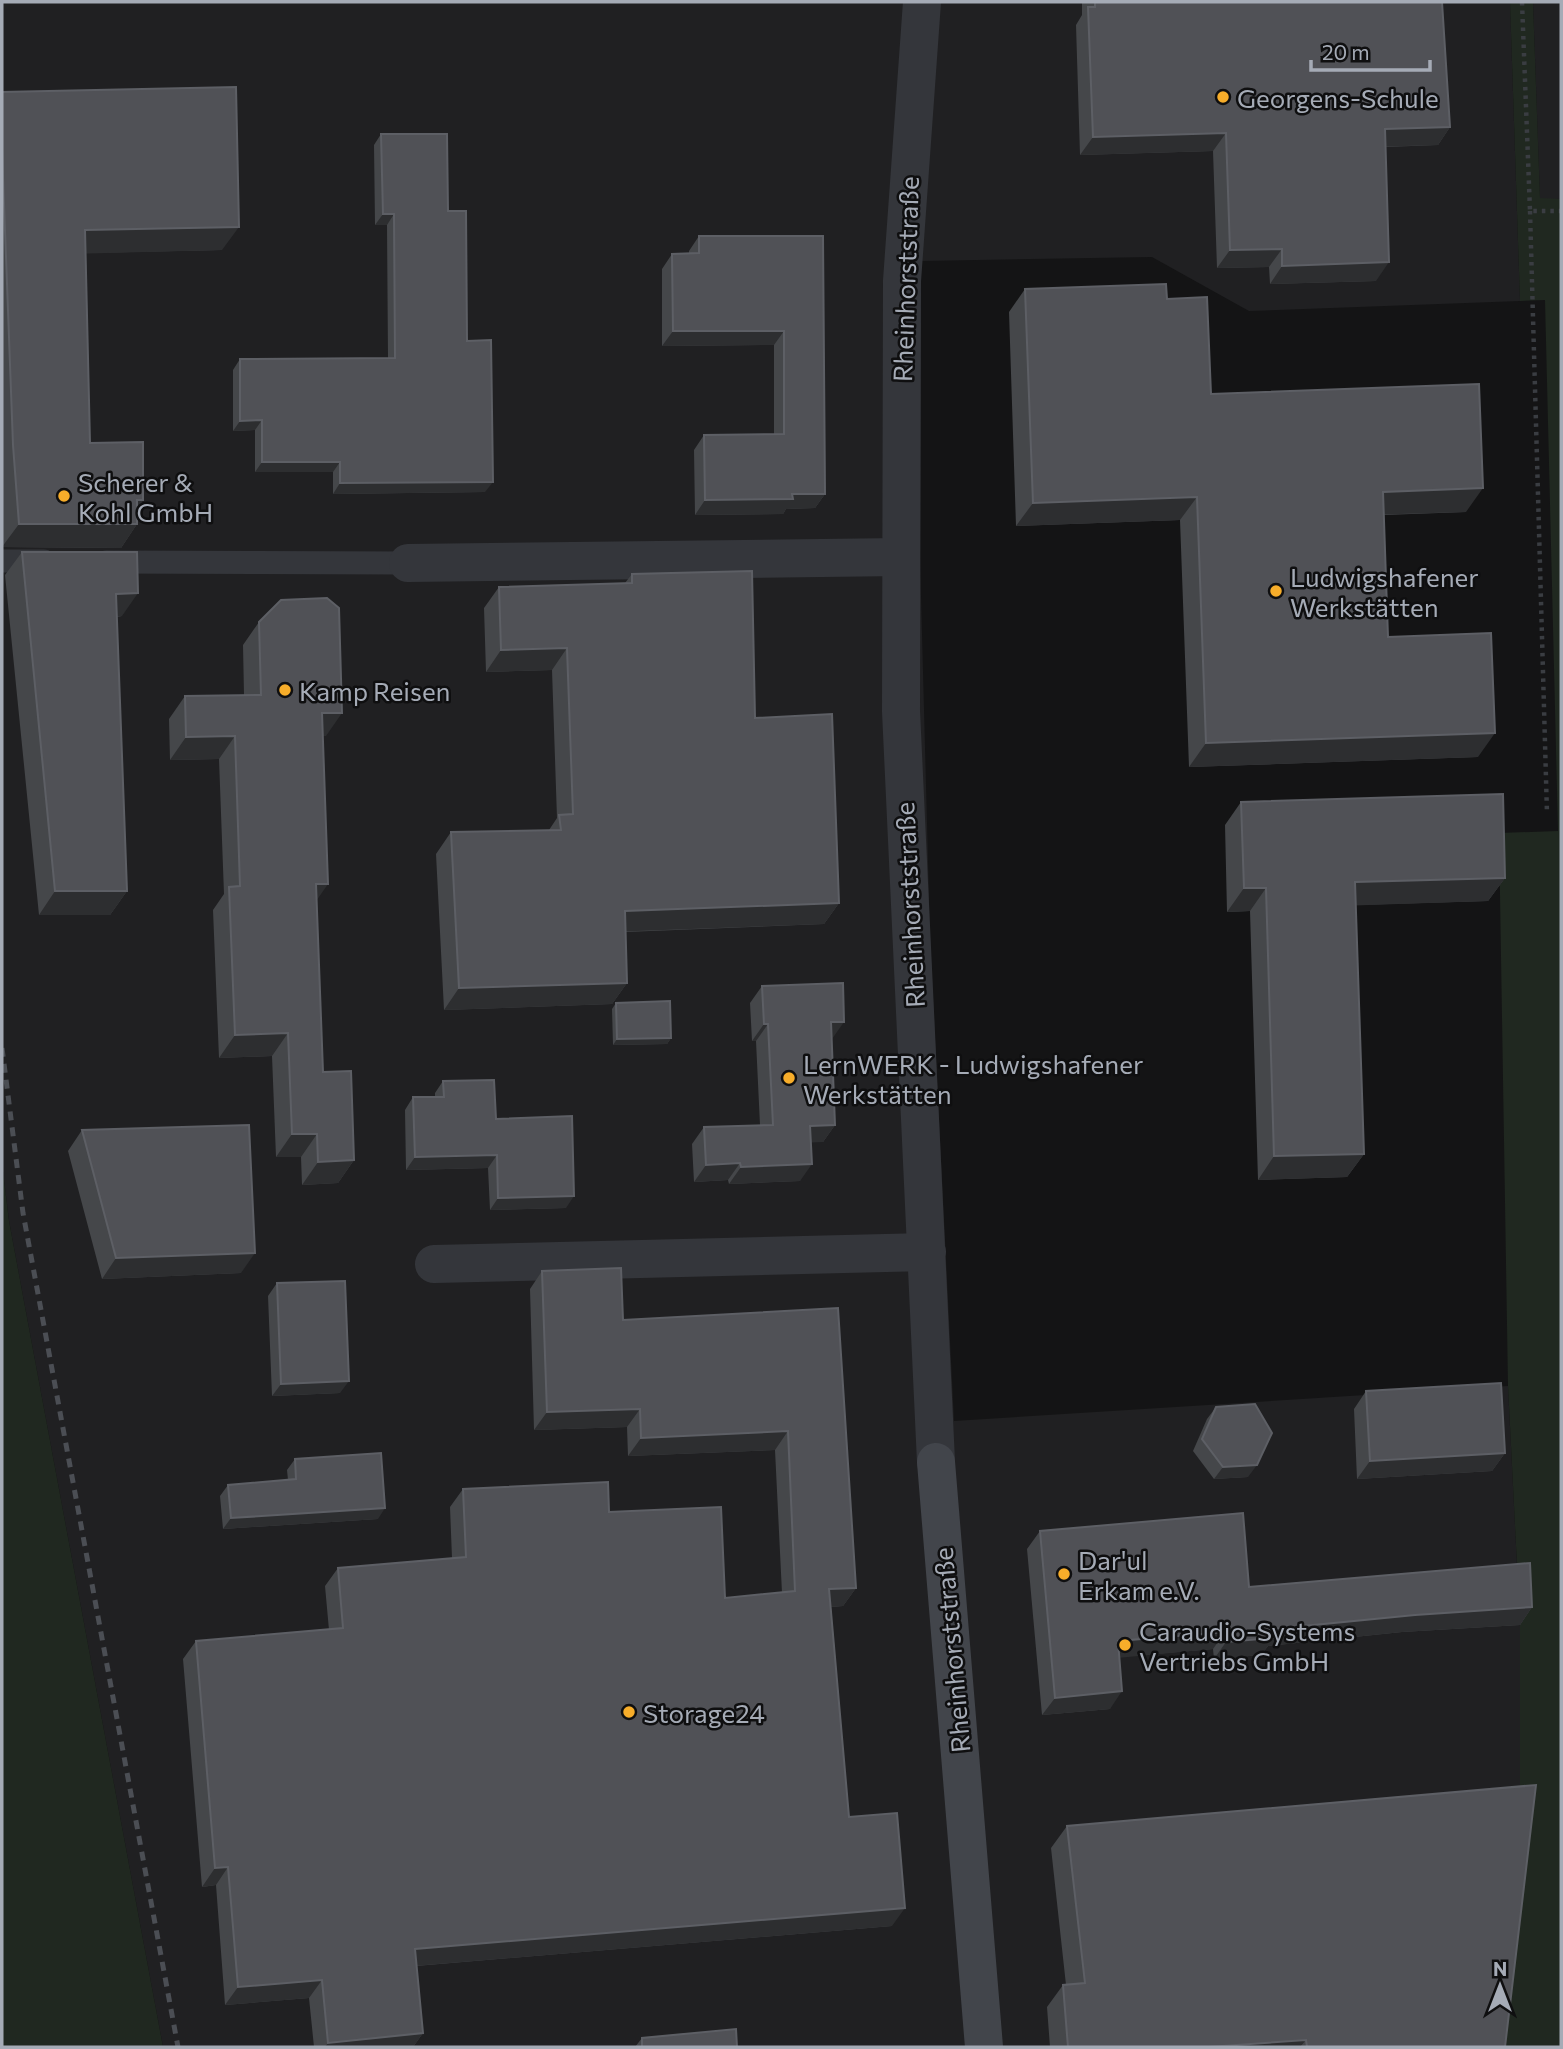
<svg xmlns="http://www.w3.org/2000/svg" width="1563" height="2049" font-family="Commissioner,sans-serif">
<style>
.built{fill:#202022}
.green{fill:#202820}
.lines{fill:none;stroke-linecap:round;stroke-linejoin:round}
.path{stroke:#3a3d42;stroke-width:4.5;stroke-dasharray:3.5 5;stroke-linecap:butt}
.lane{stroke:#34363b;stroke-width:23}
.street{stroke:#34363b;stroke-width:38}
.secondary{stroke:#42454b;stroke-width:38}
.rail{stroke:#4b4e54;stroke-width:5;stroke-dasharray:9 7;stroke-linecap:butt}
.wall{fill:#45474a}
.shaded-wall{fill:#2d2e30}
.building{fill:#505156;stroke:#5d5f65;stroke-width:2}
.poi-dot{fill:#f7ad2a;stroke:#0f0f10;stroke-width:2.5}
.labels{text-anchor:middle;dominant-baseline:central;stroke-width:5;stroke-linejoin:round;paint-order:stroke}
.poi-label{font-size:26px;fill:#a5abb6;stroke:#0f0f10;text-anchor:start}
.street-label{font-size:26px;fill:#a5abb6;stroke:#0f0f10}
</style>
<rect width="100%" height="100%" fill="#141415"/>
<path class="built" d="M 2,2 L 1510,2 L 1520,301 L 1249,311 L 1152,257 L 921,261 L 920,558 L 930,936 L 954,1421 L 1508,1386 L 1520,1625 L 1520,1808 L 1492,2047 L 163,2047 L 9,1221 L 2,1164 Z
M 1533,2 L 1561,2 L 1561,199 L 1540,199 Z"/>
<path class="green" d="M 1510,2 L 1533,2 L 1540,198 L 1561,199 L 1561,2047 L 1492,2047 L 1520,1808 L 1520,1625 L 1508,1386 L 1499,833 L 1558,831 L 1545,300 L 1520,301 Z
M 2,1164 L 9,1221 L 163,2047 L 2,2047 Z"/>
<g class="lines">
<path class="path" d="M 1522,2 L 1530,211 L 1561,211
M 1530,211 L 1547,814"/>
<path class="lane" d="M 2,561 L 44,561
M 106,562 L 408,563"/>
<path class="street" d="M 922,2 L 902,281 L 901,711 L 936,1462
M 408,563 L 901,557
M 434,1264 L 927,1252"/>
<path class="secondary" d="M 936,1462 L 984,2047"/>
<path class="rail" d="M 2,1048 L 23,1213 L 178,2047"/>
</g>
<path class="wall" d="M 1082,2 L 1442,2 L 1450,127 L 1438,145 L 1385,147 L 1376,281 L 1270,284 L 1269,267 L 1217,268 L 1213,151 L 1080,155 L 1076,25 L 1082,15 Z
M 2,92 L 222,250 L 86,253 L 90,443 L 143,500 L 137,509 L 137,524 L 121,548 L 2,547 Z
M 381,134 L 448,211 L 467,341 L 485,492 L 333,494 L 333,472 L 255,472 L 255,430 L 233,431 L 233,370 L 240,359 L 388,358 L 387,225 L 375,225 L 374,145 Z
M 699,236 L 823,236 L 825,494 L 815,508 L 786,509 L 783,514 L 695,515 L 694,450 L 704,435 L 774,434 L 774,345 L 662,346 L 662,269 L 672,254 L 689,254 L 689,251 Z
M 1025,289 L 1167,299 L 1211,394 L 1466,512 L 1384,515 L 1388,637 L 1478,757 L 1189,767 L 1180,520 L 1016,526 L 1009,312 Z
M 22,552 L 122,616 L 117,617 L 127,891 L 110,915 L 39,915 L 5,575 Z
M 632,574 L 755,718 L 839,903 L 824,924 L 625,932 L 627,983 L 612,1004 L 444,1010 L 436,854 L 451,832 L 549,830 L 557,818 L 552,670 L 486,672 L 484,608 L 499,587 L 625,583 Z
M 259,622 L 326,736 L 323,736 L 316,901 L 323,1072 L 354,1160 L 338,1183 L 302,1185 L 301,1157 L 276,1157 L 272,1056 L 219,1058 L 213,910 L 224,894 L 219,759 L 170,760 L 169,719 L 185,696 L 244,695 L 243,645 Z
M 1241,802 L 1505,878 L 1488,901 L 1356,905 L 1364,1154 L 1347,1177 L 1258,1180 L 1250,911 L 1227,912 L 1225,825 Z
M 762,986 L 832,1039 L 831,1039 L 835,1125 L 823,1142 L 811,1142 L 800,1181 L 729,1184 L 728,1180 L 694,1182 L 692,1144 L 704,1127 L 760,1125 L 756,1041 L 752,1041 L 750,1003 Z
M 616,1003 L 671,1038 L 667,1044 L 613,1045 L 612,1009 Z
M 443,1081 L 496,1119 L 566,1208 L 490,1210 L 488,1168 L 406,1170 L 405,1110 L 413,1097 L 435,1097 L 435,1093 Z
M 82,1130 L 241,1273 L 102,1279 L 68,1151 Z
M 542,1271 L 623,1320 L 838,1308 L 856,1588 L 843,1606 L 831,1607 L 849,1817 L 892,1926 L 416,1966 L 423,2033 L 413,2047 L 314,2047 L 309,1998 L 225,2005 L 216,1885 L 202,1887 L 183,1659 L 196,1641 L 329,1630 L 325,1586 L 338,1568 L 452,1558 L 450,1507 L 463,1489 L 609,1512 L 725,1598 L 782,1593 L 775,1450 L 628,1456 L 627,1427 L 534,1430 L 530,1289 Z
M 277,1283 L 340,1393 L 272,1396 L 268,1296 Z
M 1366,1391 L 1505,1453 L 1492,1471 L 1357,1479 L 1354,1409 Z
M 1216,1407 L 1248,1477 L 1214,1479 L 1193,1451 L 1207,1419 Z
M 295,1459 L 378,1519 L 223,1529 L 220,1496 L 228,1485 L 288,1480 L 287,1470 Z
M 1040,1531 L 1249,1587 L 1532,1607 L 1520,1625 L 1402,1632 L 1268,1646 L 1261,1655 L 1214,1659 L 1213,1649 L 1119,1657 L 1110,1709 L 1042,1715 L 1027,1549 Z
M 1067,1826 L 1505,2047 L 1050,2047 L 1047,2007 L 1063,1985 L 1066,1985 L 1051,1848 Z
M 642,2038 L 737,2047 L 635,2047 Z"/>
<path class="shaded-wall" d="M 1450,127 L 1438,145 L 1372,147 L 1385,129 Z
M 1226,133 L 1213,151 L 1080,155 L 1093,137 Z
M 383,214 L 394,214 L 387,225 L 375,225 Z
M 239,227 L 222,250 L 69,254 L 85,230 Z
M 1282,249 L 1269,267 L 1217,268 L 1230,250 Z
M 1389,262 L 1376,281 L 1270,284 L 1282,266 Z
M 673,331 L 784,331 L 774,345 L 662,346 Z
M 262,420 L 255,430 L 233,431 L 240,421 Z
M 262,462 L 340,462 L 333,472 L 255,472 Z
M 493,482 L 485,492 L 333,494 L 340,483 Z
M 1483,488 L 1466,512 L 1366,515 L 1383,492 Z
M 792,494 L 825,494 L 815,508 L 786,509 L 783,514 L 695,515 L 705,500 Z
M 1197,497 L 1180,520 L 1016,526 L 1033,503 Z
M 137,500 L 143,500 L 127,523 Z
M 19,524 L 137,524 L 121,548 L 2,547 Z
M 138,593 L 122,616 L 100,618 L 116,594 Z
M 567,648 L 552,670 L 486,672 L 501,650 Z
M 322,713 L 342,713 L 326,736 L 306,736 Z
M 1495,733 L 1478,757 L 1189,767 L 1206,743 Z
M 235,736 L 219,759 L 170,760 L 186,737 Z
M 1505,878 L 1488,901 L 1339,906 L 1355,882 Z
M 316,884 L 328,884 L 312,907 Z
M 1244,888 L 1266,888 L 1250,911 L 1227,912 Z
M 55,891 L 127,891 L 110,915 L 39,915 Z
M 839,903 L 824,924 L 609,932 L 625,911 Z
M 627,983 L 612,1004 L 444,1010 L 459,988 Z
M 831,1022 L 844,1022 L 832,1039 L 819,1039 Z
M 764,1024 L 768,1024 L 756,1041 L 752,1041 Z
M 288,1033 L 272,1056 L 219,1058 L 235,1035 Z
M 671,1038 L 667,1044 L 613,1045 L 617,1039 Z
M 835,1125 L 823,1142 L 799,1143 L 810,1126 Z
M 292,1134 L 317,1134 L 301,1157 L 276,1157 Z
M 1364,1154 L 1347,1177 L 1258,1180 L 1274,1156 Z
M 497,1155 L 488,1168 L 406,1170 L 415,1157 Z
M 354,1160 L 338,1183 L 302,1185 L 318,1162 Z
M 740,1163 L 728,1180 L 694,1182 L 706,1165 Z
M 812,1164 L 800,1181 L 729,1184 L 741,1167 Z
M 574,1196 L 566,1208 L 490,1210 L 498,1198 Z
M 255,1253 L 241,1273 L 102,1279 L 116,1258 Z
M 349,1381 L 340,1393 L 272,1396 L 281,1384 Z
M 640,1409 L 627,1427 L 534,1430 L 547,1412 Z
M 788,1431 L 775,1450 L 628,1456 L 641,1438 Z
M 1505,1453 L 1492,1471 L 1357,1479 L 1370,1461 Z
M 1257,1465 L 1248,1477 L 1214,1479 L 1223,1467 Z
M 385,1508 L 378,1519 L 223,1529 L 231,1518 Z
M 856,1588 L 843,1606 L 817,1608 L 829,1589 Z
M 1532,1607 L 1520,1625 L 1402,1632 L 1268,1646 L 1261,1655 L 1214,1659 L 1226,1642 L 1273,1629 L 1415,1615 Z
M 1225,1632 L 1213,1649 L 1106,1659 L 1118,1641 Z
M 1122,1691 L 1110,1709 L 1042,1715 L 1055,1698 Z
M 228,1867 L 216,1885 L 202,1887 L 215,1868 Z
M 905,1908 L 892,1926 L 402,1967 L 415,1949 Z
M 322,1980 L 309,1998 L 225,2005 L 238,1987 Z
M 423,2033 L 413,2047 L 325,2047 L 328,2043 Z
M 1306,2040 L 1300,2047 L 1208,2047 Z"/>
<path class="building" d="M 1095,2 L 1442,2 L 1450,127 L 1385,129 L 1389,262 L 1282,266 L 1282,249 L 1230,250 L 1226,133 L 1093,137 L 1088,7 L 1095,7 Z
M 236,87 L 239,227 L 85,230 L 90,443 L 143,442 L 143,500 L 137,500 L 137,524 L 19,524 L 13,445 L 2,149 L 2,92 Z
M 381,134 L 447,134 L 448,211 L 466,211 L 467,341 L 491,340 L 493,482 L 340,483 L 340,462 L 262,462 L 262,420 L 240,421 L 240,359 L 395,358 L 394,214 L 383,214 Z
M 699,236 L 823,236 L 825,494 L 792,494 L 793,499 L 705,500 L 704,435 L 784,434 L 784,331 L 673,331 L 672,254 L 699,253 Z
M 1166,284 L 1167,299 L 1207,297 L 1211,394 L 1479,384 L 1483,488 L 1383,492 L 1388,637 L 1491,633 L 1495,733 L 1206,743 L 1197,497 L 1033,503 L 1025,289 Z
M 22,552 L 137,552 L 138,593 L 116,594 L 127,891 L 55,891 Z
M 752,571 L 755,718 L 832,714 L 839,903 L 625,911 L 627,983 L 459,988 L 451,832 L 561,830 L 559,815 L 573,814 L 567,648 L 501,650 L 499,587 L 632,583 L 632,574 Z
M 327,598 L 339,608 L 342,713 L 322,713 L 328,884 L 316,884 L 323,1072 L 351,1071 L 354,1160 L 318,1162 L 317,1134 L 292,1134 L 288,1033 L 235,1035 L 229,887 L 240,886 L 235,736 L 186,737 L 185,696 L 261,695 L 259,622 L 281,600 Z
M 1503,794 L 1505,878 L 1355,882 L 1364,1154 L 1274,1156 L 1266,888 L 1244,888 L 1241,802 Z
M 843,983 L 844,1022 L 831,1022 L 835,1125 L 810,1126 L 812,1164 L 741,1167 L 740,1163 L 706,1165 L 704,1127 L 773,1125 L 768,1024 L 764,1024 L 762,986 Z
M 670,1001 L 671,1038 L 617,1039 L 616,1003 Z
M 494,1080 L 496,1119 L 572,1116 L 574,1196 L 498,1198 L 497,1155 L 415,1157 L 413,1097 L 444,1097 L 443,1081 Z
M 249,1125 L 255,1253 L 116,1258 L 82,1130 Z
M 621,1268 L 623,1320 L 838,1308 L 856,1588 L 829,1589 L 849,1817 L 897,1813 L 905,1908 L 415,1949 L 423,2033 L 328,2043 L 322,1980 L 238,1987 L 228,1867 L 215,1868 L 196,1641 L 343,1628 L 338,1568 L 466,1557 L 463,1489 L 608,1482 L 609,1512 L 721,1507 L 725,1598 L 795,1591 L 788,1431 L 641,1438 L 640,1409 L 547,1412 L 542,1271 Z
M 345,1281 L 349,1381 L 281,1384 L 277,1283 Z
M 1501,1383 L 1505,1453 L 1370,1461 L 1366,1391 Z
M 1255,1404 L 1272,1433 L 1257,1465 L 1223,1467 L 1202,1439 L 1216,1407 Z
M 381,1453 L 385,1508 L 231,1518 L 228,1485 L 296,1479 L 295,1459 Z
M 1243,1513 L 1249,1587 L 1530,1563 L 1532,1607 L 1415,1615 L 1273,1629 L 1273,1638 L 1226,1642 L 1225,1632 L 1118,1641 L 1122,1691 L 1055,1698 L 1040,1531 Z
M 1536,1785 L 1505,2047 L 1307,2047 L 1306,2040 L 1208,2047 L 1068,2047 L 1063,1985 L 1085,1983 L 1067,1826 Z
M 736,2029 L 737,2047 L 642,2047 L 642,2038 Z"/>
<g class="poi-dot">
<circle cx="1223" cy="97" r="7"/>
<circle cx="64" cy="496" r="7"/>
<circle cx="1276" cy="591" r="7"/>
<circle cx="285" cy="690" r="7"/>
<circle cx="789" cy="1078" r="7"/>
<circle cx="1064" cy="1574" r="7"/>
<circle cx="1125" cy="1645" r="7"/>
<circle cx="629" cy="1712" r="7"/>
</g>
<g class="labels">
<g class="poi-label">
<text x="1237" y="97">Georgens-Schule</text>
<text x="78" y="481">Scherer &amp;<tspan x="78" dy="30">Kohl GmbH</tspan></text>
<text x="1290" y="576">Ludwigshafener<tspan x="1290" dy="30">Werkstätten</tspan></text>
<text x="299" y="690">Kamp Reisen</text>
<text x="803" y="1063">LernWERK - Ludwigshafener<tspan x="803" dy="30">Werkstätten</tspan></text>
<text x="1078" y="1559">Dar'ul<tspan x="1078" dy="30">Erkam e.V.</tspan></text>
<text x="1139" y="1630">Caraudio-Systems<tspan x="1139" dy="30">Vertriebs GmbH</tspan></text>
<text x="643" y="1712">Storage24</text>
</g>
<g class="street-label">
<text transform="translate(905 279) rotate(-88)">Rheinhorststraße</text>
<text transform="translate(909 905) rotate(-93)">Rheinhorststraße</text>
<text transform="translate(951 1650) rotate(-95)">Rheinhorststraße</text>
</g>
</g>
<rect width="1563" height="2049" fill="none" stroke="#a5abb6" stroke-width="7"/>
<g transform="translate(1500 1986)" stroke="#0f0f10" stroke-width="5" paint-order="stroke">
<path d="M0-5L12 26L0 18L-12 26Z" fill="#a5abb6"/>
<text y="-10" font-size="19" font-weight="bold" text-anchor="middle" fill="#a5abb6">N</text>
</g>
<path d="M1311 60v10h119v-10" fill="none" stroke="#a5abb6" stroke-width="3.5"/>
<text x="1322" y="60" font-size="21" fill="#a5abb6" stroke="#0f0f10" stroke-width="5" paint-order="stroke">20 m</text>
</svg>
